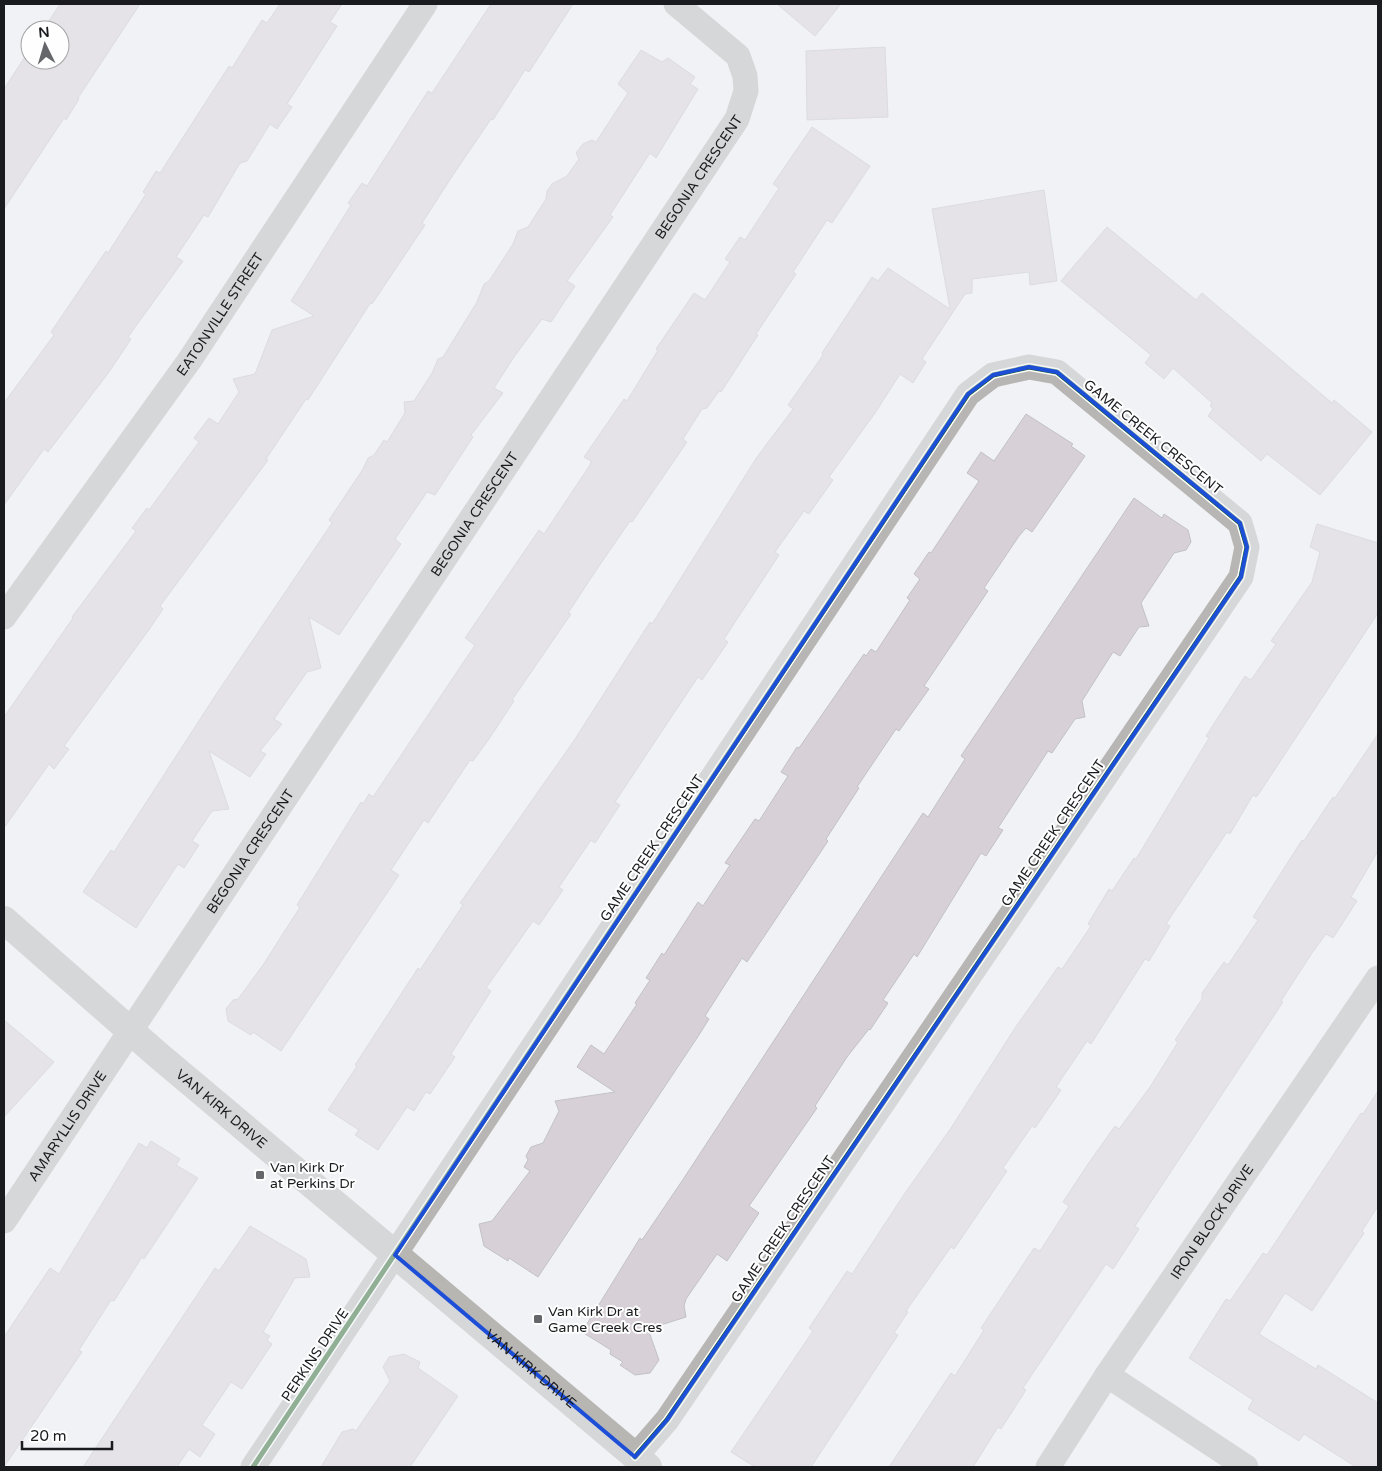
<svg xmlns="http://www.w3.org/2000/svg" width="1382" height="1471" font-family="'Varela Round',sans-serif">
<style>
.building{fill:#d7d0d7;stroke:#c2c2c4}
.lines{fill:none;stroke-linecap:round;stroke-linejoin:round}
.street{stroke:#b7b6b4;stroke-width:25}
.secondary{stroke:#b7b6b3;stroke-width:28}
.cycleway-casing{stroke:#fefefe;stroke-width:8}
.cycleway{stroke:#1b5e20;stroke-width:5}
.marked{fill:none;stroke:#1d4ed8;stroke-width:4;stroke-linejoin:round}
.poi-dot{fill:#65666a;stroke:#fefefe;stroke-width:2}
.labels{text-anchor:middle;dominant-baseline:central;stroke-width:4;stroke-linejoin:round;paint-order:stroke}
.street-label{font-size:14px;fill:#1a1b1e;stroke:#fefefe}
.poi-label{font-size:14px;fill:#1a1b1e;stroke:#fefefe;text-anchor:start}
</style>
<rect width="100%" height="100%" fill="#f1f2f6"/>
<path class="building" d="M 60,4 L 140,4 L 78,98 L 79,99 L 66,120 L 64,118 L 4,209 L 4,89 L 30,49 L 30,60 L 60,60 L 60,30 L 43,30 Z
M 280,4 L 342,4 L 330,22 L 337,26 L 287,104 L 292,107 L 277,129 L 270,124 L 247,161 L 240,163 L 208,217 L 204,215 L 176,257 L 183,261 L 128,337 L 131,339 L 109,372 L 48,452 L 44,449 L 4,505 L 4,403 L 54,335 L 51,332 L 106,251 L 108,253 L 146,194 L 143,192 L 156,171 L 160,173 L 229,66 L 232,68 L 262,20 L 267,23 Z
M 491,4 L 573,4 L 529,72 L 525,70 L 493,120 L 491,119 L 453,175 L 422,223 L 425,225 L 372,304 L 371,302 L 308,400 L 306,399 L 266,459 L 268,460 L 160,606 L 163,609 L 148,631 L 64,746 L 69,749 L 54,769 L 49,764 L 4,828 L 4,717 L 73,618 L 72,617 L 136,531 L 132,528 L 147,508 L 149,510 L 199,442 L 194,438 L 209,418 L 218,424 L 239,392 L 233,379 L 255,374 L 272,330 L 314,316 L 291,301 L 351,205 L 348,203 L 362,183 L 367,186 L 428,91 L 432,93 Z
M 777,4 L 841,4 L 815,36 Z
M 885,47 L 888,117 L 807,120 L 806,51 Z
M 641,50 L 662,62 L 668,58 L 695,77 L 690,84 L 698,89 L 656,158 L 650,153 L 610,215 L 613,217 L 567,281 L 575,286 L 551,322 L 542,319 L 514,357 L 494,388 L 503,393 L 471,435 L 473,437 L 435,495 L 427,492 L 395,539 L 401,544 L 339,635 L 309,617 L 321,668 L 307,672 L 274,719 L 282,724 L 260,751 L 266,754 L 250,777 L 209,751 L 229,809 L 212,811 L 192,841 L 199,845 L 184,868 L 178,864 L 136,928 L 83,892 L 111,850 L 114,852 L 217,693 L 332,523 L 329,520 L 363,469 L 368,458 L 374,455 L 384,440 L 387,442 L 405,413 L 404,402 L 414,401 L 432,373 L 438,359 L 443,357 L 477,302 L 484,284 L 489,281 L 513,244 L 518,231 L 528,227 L 546,199 L 547,191 L 552,184 L 567,176 L 579,159 L 576,153 L 583,144 L 592,140 L 596,142 L 628,93 L 618,84 Z
M 812,127 L 870,166 L 832,223 L 827,220 L 793,272 L 796,274 L 756,334 L 758,335 L 721,392 L 719,391 L 707,408 L 702,409 L 683,439 L 687,442 L 632,522 L 630,521 L 597,569 L 568,613 L 571,614 L 512,700 L 514,701 L 489,739 L 473,761 L 470,760 L 428,823 L 424,820 L 391,870 L 399,875 L 281,1051 L 253,1032 L 251,1035 L 228,1021 L 226,1009 L 233,1000 L 238,999 L 263,965 L 300,907 L 297,905 L 361,802 L 363,804 L 369,794 L 373,797 L 475,645 L 465,638 L 539,530 L 544,534 L 590,465 L 591,461 L 584,457 L 624,399 L 627,401 L 658,350 L 656,349 L 694,293 L 705,300 L 730,262 L 725,259 L 740,237 L 745,240 L 779,188 L 773,184 Z
M 1044,190 L 1057,281 L 1030,285 L 1029,272 L 972,279 L 972,293 L 965,294 L 922,359 L 926,362 L 913,383 L 900,374 L 875,413 L 829,477 L 833,480 L 809,514 L 804,511 L 775,552 L 779,555 L 724,639 L 728,642 L 702,680 L 698,677 L 668,722 L 615,802 L 620,805 L 595,843 L 591,840 L 559,887 L 563,890 L 539,925 L 533,921 L 486,988 L 491,991 L 451,1054 L 455,1057 L 430,1094 L 426,1092 L 414,1111 L 407,1107 L 378,1150 L 355,1135 L 359,1130 L 328,1110 L 357,1066 L 355,1065 L 418,968 L 420,970 L 463,905 L 460,903 L 573,742 L 650,622 L 652,624 L 757,457 L 793,409 L 788,405 L 823,355 L 822,353 L 872,277 L 878,281 L 888,268 L 950,309 L 932,209 Z
M 1107,227 L 1196,300 L 1202,293 L 1332,403 L 1334,400 L 1372,432 L 1320,495 L 1267,454 L 1261,461 L 1208,416 L 1213,409 L 1210,406 L 1212,403 L 1173,368 L 1164,379 L 1145,363 L 1151,355 L 1061,281 Z
M 1026,414 L 1073,444 L 1071,446 L 1085,456 L 1032,532 L 1026,528 L 1019,536 L 984,588 L 988,591 L 924,686 L 929,689 L 899,731 L 896,729 L 857,787 L 859,788 L 826,839 L 828,841 L 747,962 L 742,958 L 705,1016 L 709,1019 L 697,1038 L 538,1277 L 509,1258 L 508,1261 L 484,1246 L 479,1224 L 492,1221 L 530,1171 L 524,1167 L 528,1160 L 526,1156 L 531,1147 L 543,1143 L 559,1111 L 555,1101 L 615,1092 L 577,1067 L 591,1045 L 604,1054 L 637,1004 L 635,1003 L 650,980 L 646,978 L 662,953 L 664,955 L 698,902 L 703,906 L 730,865 L 725,863 L 755,819 L 759,821 L 788,776 L 781,772 L 797,747 L 799,748 L 864,654 L 866,656 L 871,649 L 876,652 L 910,600 L 907,598 L 920,579 L 914,574 L 929,552 L 931,553 L 979,481 L 967,473 L 981,452 L 994,461 Z
M 1134,498 L 1162,518 L 1164,514 L 1188,530 L 1191,542 L 1186,550 L 1174,553 L 1141,603 L 1149,626 L 1139,627 L 1120,656 L 1113,652 L 1082,701 L 1085,717 L 1075,719 L 1052,753 L 1048,751 L 998,828 L 1003,830 L 986,856 L 981,853 L 917,957 L 914,954 L 883,1000 L 888,1003 L 870,1030 L 869,1029 L 847,1057 L 815,1106 L 817,1108 L 749,1206 L 759,1213 L 727,1261 L 717,1254 L 686,1299 L 684,1306 L 686,1317 L 648,1329 L 659,1360 L 650,1373 L 635,1375 L 620,1365 L 623,1362 L 610,1354 L 611,1350 L 582,1332 L 640,1238 L 642,1240 L 682,1181 L 923,813 L 928,817 L 965,759 L 961,756 Z
M 1317,524 L 1378,543 L 1378,613 L 1258,795 L 1256,797 L 1253,795 L 1230,834 L 1227,832 L 1166,924 L 1170,926 L 1149,961 L 1145,959 L 1091,1044 L 1087,1041 L 1056,1087 L 1061,1090 L 1035,1128 L 1032,1126 L 1003,1168 L 1007,1171 L 954,1249 L 951,1247 L 906,1311 L 908,1312 L 894,1333 L 898,1335 L 811,1467 L 755,1467 L 731,1452 L 813,1331 L 809,1328 L 847,1271 L 852,1274 L 905,1193 L 951,1128 L 1015,1028 L 1058,967 L 1062,969 L 1091,926 L 1088,924 L 1109,889 L 1112,891 L 1134,858 L 1136,859 L 1209,738 L 1206,736 L 1245,676 L 1251,680 L 1276,644 L 1271,641 L 1312,582 L 1320,552 L 1310,547 Z
M 1378,734 L 1378,851 L 1351,897 L 1357,901 L 1333,938 L 1326,934 L 1312,953 L 1281,1001 L 1283,1002 L 1135,1226 L 1139,1229 L 1113,1269 L 1106,1264 L 1023,1388 L 1026,1390 L 1001,1429 L 998,1427 L 973,1467 L 889,1467 L 951,1373 L 955,1376 L 984,1330 L 981,1328 L 1034,1248 L 1040,1251 L 1069,1206 L 1063,1202 L 1088,1164 L 1115,1126 L 1119,1129 L 1150,1087 L 1178,1042 L 1175,1040 L 1202,999 L 1202,993 L 1224,962 L 1228,965 L 1258,920 L 1253,917 L 1302,840 L 1304,841 L 1307,836 L 1333,797 L 1335,798 Z
M 4,1020 L 54,1062 L 4,1117 Z
M 1378,1091 L 1378,1206 L 1362,1231 L 1364,1233 L 1312,1311 L 1285,1293 L 1259,1334 L 1316,1369 L 1318,1365 L 1378,1403 L 1378,1467 L 1356,1467 L 1304,1434 L 1299,1441 L 1248,1409 L 1253,1400 L 1189,1358 L 1226,1299 L 1230,1301 L 1263,1253 L 1267,1255 L 1361,1113 L 1363,1114 Z
M 151,1141 L 180,1159 L 176,1165 L 198,1178 L 144,1259 L 142,1257 L 114,1301 L 111,1300 L 79,1350 L 82,1352 L 4,1467 L 4,1337 L 50,1268 L 59,1274 L 139,1143 L 147,1148 Z
M 250,1226 L 306,1259 L 310,1277 L 295,1278 L 263,1332 L 270,1336 L 267,1340 L 272,1344 L 242,1389 L 231,1382 L 202,1425 L 215,1434 L 200,1457 L 189,1449 L 177,1467 L 83,1467 L 215,1268 L 219,1271 Z
M 404,1354 L 420,1362 L 418,1368 L 458,1396 L 410,1467 L 321,1467 L 342,1432 L 353,1429 L 356,1431 L 390,1381 L 383,1367 L 389,1357 Z"/>
<g class="lines">
<g class="street">
<path id="s1" d="M 4,617 L 189,361 L 425,4"/>
<path id="s2" d="M 4,1221 L 737,119 L 746,91 L 745,76 L 738,56 L 676,4"/>
<path d="M 1107,1375 L 1246,1467"/>
<path d="M 253,1467 L 968,394 L 993,375 L 1029,367 L 1057,372 L 1240,523 L 1247,547 L 1241,577 L 667,1420 L 635,1457"/>
<path id="s3" d="M 1048,1467 L 1107,1375 L 1378,978"/>
</g>
<path class="secondary" id="s4" d="M 4,920 L 158,1055 L 648,1467"/>
<g class="cycleway-casing">
<path id="cycleway" d="M 253,1467 L 968,394 L 993,375 L 1029,367 L 1057,372 L 1240,523 L 1247,547 L 1241,577 L 667,1420 L 635,1457"/>
</g>
<use href="#cycleway" class="cycleway"/>
</g>
<path d="M0 0H1382V1471H0ZM 1029,367 L 1057,372 L 1240,523 L 1247,547 L 1241,577 L 667,1420 L 635,1457 L 395,1255 L 968,394 L 993,375 Z" fill="#f1f2f6" fill-opacity=".55" fill-rule="evenodd"/>
<path class="marked" d="M 1029,367 L 1057,372 L 1240,523 L 1247,547 L 1241,577 L 667,1420 L 635,1457 L 395,1255 L 968,394 L 993,375 Z"/>
<g class="poi-dot">
<rect x="255" y="1170" width="10" height="10" rx="2.5"/>
<rect x="533" y="1314" width="10" height="10" rx="2.5"/>
</g>
<g class="labels">
<g class="street-label">
<text stroke="none"><textPath href="#s2" startOffset="1254">BEGONIA CRESCENT</textPath></text>
<text stroke="none"><textPath href="#s1" startOffset="372">EATONVILLE STREET</textPath></text>
<text transform="translate(1153 437) rotate(39)">GAME CREEK CRESCENT</text>
<text stroke="none"><textPath href="#s2" startOffset="849">BEGONIA CRESCENT</textPath></text>
<text transform="translate(1053 833) rotate(-56)">GAME CREEK CRESCENT</text>
<text transform="translate(652 848) rotate(-56)">GAME CREEK CRESCENT</text>
<text stroke="none"><textPath href="#s2" startOffset="444">BEGONIA CRESCENT</textPath></text>
<text stroke="none"><textPath href="#s4" startOffset="288">VAN KIRK DRIVE</textPath></text>
<text stroke="none"><textPath href="#s2" startOffset="114">AMARYLLIS DRIVE</textPath></text>
<text stroke="none"><textPath href="#s3" startOffset="295">IRON BLOCK DRIVE</textPath></text>
<text transform="translate(783 1229) rotate(-56)">GAME CREEK CRESCENT</text>
<text transform="translate(315 1355) rotate(-56)">PERKINS DRIVE</text>
<text stroke="none"><textPath href="#s4" startOffset="692">VAN KIRK DRIVE</textPath></text>
</g>
<g class="poi-label">
<text x="270" y="1167">Van Kirk Dr<tspan x="270" dy="16">at Perkins Dr</tspan></text>
<text x="548" y="1311">Van Kirk Dr at<tspan x="548" dy="16">Game Creek Cres</tspan></text>
</g>
</g>
<rect width="1382" height="1471" fill="none" stroke="#1a1b1e" stroke-width="10"/>
<g transform="translate(45 45) rotate(355)"><circle r="24" fill="#fefefe" stroke="#a3a3a4"/>
<path d="M0-4L9 19L0 12L-9 19Z" fill="#65666a"/>
<text y="-8" font-size="14" font-weight="bold" text-anchor="middle" fill="#1a1b1e">N</text>
</g>
<path d="M22 1441v8h90v-8" fill="none" stroke="#1a1b1e" stroke-width="2.5"/>
<text x="30" y="1441" font-size="15" fill="#1a1b1e" stroke="#fefefe" stroke-width="4" paint-order="stroke">20 m</text>
</svg>
